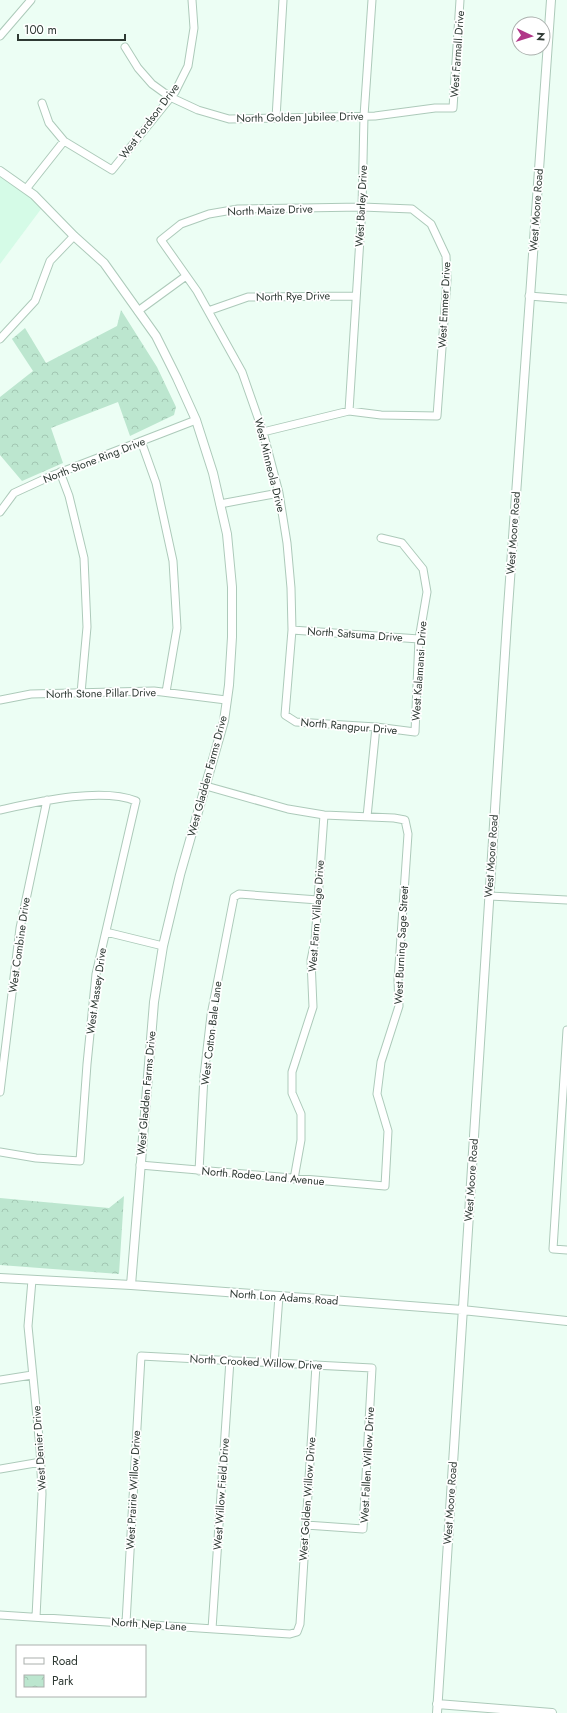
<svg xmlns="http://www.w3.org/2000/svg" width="567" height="1713" font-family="Jost,sans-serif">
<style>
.built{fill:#d5fbe7}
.park{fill:url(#park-crowns)}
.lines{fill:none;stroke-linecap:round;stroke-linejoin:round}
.minor-casing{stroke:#adcaba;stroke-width:9}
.tertiary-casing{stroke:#adcaba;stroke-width:10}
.minor{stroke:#fff;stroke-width:7}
.tertiary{stroke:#fff;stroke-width:8}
.labels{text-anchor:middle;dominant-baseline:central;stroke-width:3.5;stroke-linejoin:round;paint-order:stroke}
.street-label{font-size:11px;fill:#2e3933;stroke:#fff}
</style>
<defs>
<pattern id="park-crowns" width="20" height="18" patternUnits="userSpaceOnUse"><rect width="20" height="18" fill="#bce6cf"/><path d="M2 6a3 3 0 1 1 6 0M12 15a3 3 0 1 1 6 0" fill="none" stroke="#a2c6b2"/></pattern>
</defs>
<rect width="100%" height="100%" fill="#ecfef4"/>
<path class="built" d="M 0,171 L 44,205 L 0,264 Z"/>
<path class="park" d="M 121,310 L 157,367 L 176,407 L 174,415 L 130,436 L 118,402 L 51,428 L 63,463 L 22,481 L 0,455 L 0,397 L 33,371 L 12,339 L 25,328 L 46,363 L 117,326 Z
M 124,1196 L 119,1274 L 0,1265 L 0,1198 L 109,1208 Z"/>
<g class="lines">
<g class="minor-casing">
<path id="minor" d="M 0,36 L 31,0
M 125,47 L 138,68 L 152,84 L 170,97 L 198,110 L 229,119 L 375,116 L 435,108 L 453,108 L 460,0
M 42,103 L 49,123 L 64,141 L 112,170 L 175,92 L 188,66 L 194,28 L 192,0
M 276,118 L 283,0
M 26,189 L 64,141
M 529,296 L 567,299
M 138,311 L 186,276
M 208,311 L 248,297 L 356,296
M 0,339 L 35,301 L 50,261 L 74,236
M 349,411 L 362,207 L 364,116 L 372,0
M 263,432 L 349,411 L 381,415 L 437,416 L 447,280 L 446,256 L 431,224 L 412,209 L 362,207 L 238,209 L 209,214 L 181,224 L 161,240 L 197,291 L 242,372 L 263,432 L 279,493 L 287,543 L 291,588 L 292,630 L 285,715 L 296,722 L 376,727 L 415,732 L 419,639 L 427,592 L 423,569 L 402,543 L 381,538
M 141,441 L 156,483 L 173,561 L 177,628 L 166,692
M 60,472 L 69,496 L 84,558 L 87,627 L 81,693
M 220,504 L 279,493
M 0,512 L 14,493 L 51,476 L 196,420
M 292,630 L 419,639
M 0,700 L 31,694 L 154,691 L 226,700
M 0,810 C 37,802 101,787 136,801 L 96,974 L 87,1064 L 80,1161 L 36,1158 L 0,1152
M 367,817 L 376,727
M 489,896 L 567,900
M 106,932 L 163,946
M 567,1030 L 553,1249 L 567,1250
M 0,1092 L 20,928 L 47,800
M 140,1165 L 385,1186 L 388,1131 L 377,1094 L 381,1062 L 399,1006 L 398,980 L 408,834 L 405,820 L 394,818 L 324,815 L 288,809 L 206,786
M 199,1171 L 204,1076 L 211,1015 L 234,897 L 239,894 L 318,900
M 294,1179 L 301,1140 L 301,1114 L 292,1093 L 292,1072 L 313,1007 L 311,960 L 315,941 L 324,815
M 32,1280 L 28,1326 L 40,1448 L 42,1494 L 36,1617
M 274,1363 L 279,1296
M 0,1380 L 32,1375
M 0,1469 L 41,1462
M 0,1615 L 290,1634 L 297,1632 L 300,1624 L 316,1365
M 126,1623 L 141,1356 L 372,1368 L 363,1529 L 306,1525
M 212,1629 L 230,1360"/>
</g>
<g class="tertiary-casing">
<path id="tertiary" d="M 0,171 L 34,195 L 74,236 L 104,263 L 156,336 L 177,378 L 196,420 L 213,473 L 227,534 L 232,587 L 232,637 L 229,685 L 224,721 L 180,875 L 163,946 L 154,1002 L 131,1285
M 0,1278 L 131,1285 L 279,1296 L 462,1310 L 567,1321
M 437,1704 L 552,1713
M 437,1713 L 507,622 L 551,0"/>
</g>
<use href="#minor" class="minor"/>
<use href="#tertiary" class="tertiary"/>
</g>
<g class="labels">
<g class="street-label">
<text transform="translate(457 54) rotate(-86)">West Farmall Drive</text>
<text transform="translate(300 117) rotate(-1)">North Golden Jubilee Drive</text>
<text transform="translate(149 121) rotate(-53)">West Fordson Drive</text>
<text transform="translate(361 206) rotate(-87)">West Barley Drive</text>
<text transform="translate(270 210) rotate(-2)">North Maize Drive</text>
<text transform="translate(536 210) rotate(-86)">West Moore Road</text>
<text transform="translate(293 296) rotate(-1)">North Rye Drive</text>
<text transform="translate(444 305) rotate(-87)">West Emmer Drive</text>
<text transform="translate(94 460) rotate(-21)">North Stone Ring Drive</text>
<text transform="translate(270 465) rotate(76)">West Minneola Drive</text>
<text transform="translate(513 533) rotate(-86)">West Moore Road</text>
<text transform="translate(355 634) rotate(4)">North Satsuma Drive</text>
<text transform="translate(419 671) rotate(-86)">West Kalamansi Drive</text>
<text transform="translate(101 693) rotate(-1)">North Stone Pillar Drive</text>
<text transform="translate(349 726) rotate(5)">North Rangpur Drive</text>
<text transform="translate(207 776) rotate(-75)">West Gladden Farms Drive</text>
<text transform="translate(491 856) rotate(-86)">West Moore Road</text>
<text transform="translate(316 916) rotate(-86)">West Farm Village Drive</text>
<text transform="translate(19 945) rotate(-82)">West Combine Drive</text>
<text transform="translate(401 945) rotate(-87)">West Burning Sage Street</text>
<text transform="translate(96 991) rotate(-82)">West Massey Drive</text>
<text transform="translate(211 1033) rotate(-83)">West Cotton Bale Lane</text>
<text transform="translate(146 1093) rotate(-85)">West Gladden Farms Drive</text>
<text transform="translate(263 1176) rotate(5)">North Rodeo Land Avenue</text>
<text transform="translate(471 1180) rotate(-86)">West Moore Road</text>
<text transform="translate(284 1297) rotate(4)">North Lon Adams Road</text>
<text transform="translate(256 1362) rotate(3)">North Crooked Willow Drive</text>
<text transform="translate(39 1448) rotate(-94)">West Denier Drive</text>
<text transform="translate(367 1465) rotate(-87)">West Fallen Willow Drive</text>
<text transform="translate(133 1490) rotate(-87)">West Prairie Willow Drive</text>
<text transform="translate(221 1494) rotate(-86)">West Willow Field Drive</text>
<text transform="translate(307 1499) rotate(-86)">West Golden Willow Drive</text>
<text transform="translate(450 1503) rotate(-86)">West Moore Road</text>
<text transform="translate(149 1624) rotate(4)">North Nep Lane</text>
</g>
</g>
<rect x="16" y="1645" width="130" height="52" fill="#ffffff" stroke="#abb0ad"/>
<rect x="24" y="1658" width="20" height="6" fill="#ffffff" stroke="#abb0ad"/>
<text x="52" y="1665" font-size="12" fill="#2e3933">Road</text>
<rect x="24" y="1675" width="20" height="12" fill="url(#park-crowns)" stroke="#abb0ad"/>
<text x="52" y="1685" font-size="12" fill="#2e3933">Park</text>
<g transform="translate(531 36) rotate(94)"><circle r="19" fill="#ffffff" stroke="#abb0ad"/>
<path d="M0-3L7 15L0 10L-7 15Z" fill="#b13688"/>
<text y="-6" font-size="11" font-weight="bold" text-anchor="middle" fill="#2e3933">N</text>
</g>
<path d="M18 34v6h107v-6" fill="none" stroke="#2e3933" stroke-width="2"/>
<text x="24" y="34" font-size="12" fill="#2e3933" stroke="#ffffff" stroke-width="3" paint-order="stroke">100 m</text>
</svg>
